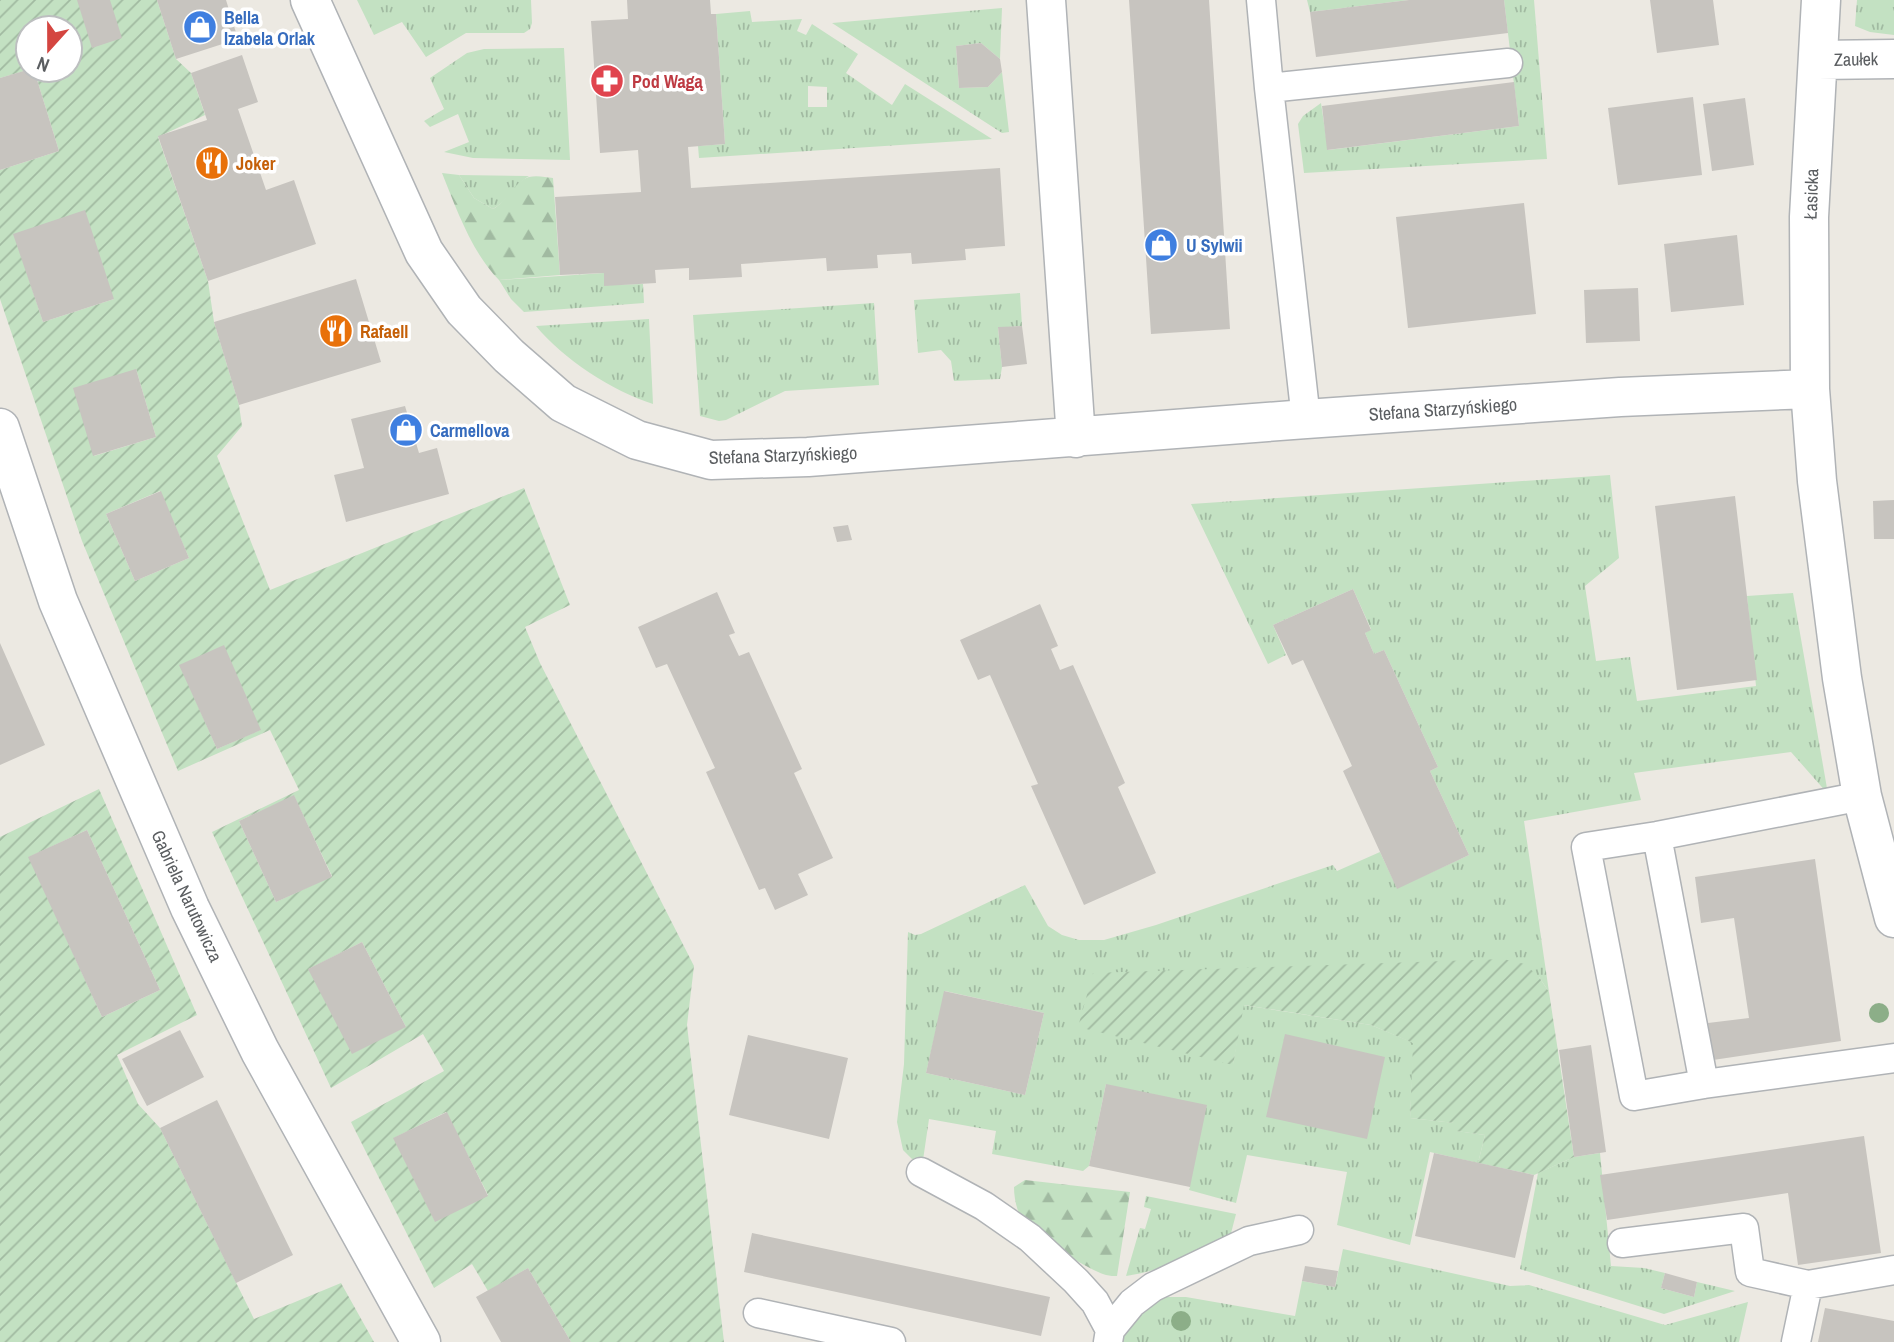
<svg xmlns="http://www.w3.org/2000/svg" width="1894" height="1342" font-family="'Archivo Narrow',sans-serif">
<style>
.grass{fill:url(#grass-tufts);fill-rule:evenodd}
.forest{fill:url(#forest-firs)}
.garden{fill:url(#garden-furrows);fill-rule:evenodd}
.building{fill:#c7c4bf}
.lines{fill:none;stroke-linecap:round;stroke-linejoin:round}
.lane-casing{stroke:#b0b3b6;stroke-width:31}
.street-casing{stroke:#b0b3b6;stroke-width:41}
.lane{stroke:#fff;stroke-width:28}
.street{stroke:#fff;stroke-width:38}
.tree{fill:#8cae88}
.labels{text-anchor:middle;dominant-baseline:central;stroke-width:7;stroke-linejoin:round;paint-order:stroke}
.shop-label{font-size:18px;font-weight:bold;fill:#366cbe;stroke:#fff;text-anchor:start}
.street-label{font-size:18px;fill:#5b5e61;stroke:#fff}
.health-label{font-size:18px;font-weight:bold;fill:#be3a42;stroke:#fff;text-anchor:start}
.food-label{font-size:18px;font-weight:bold;fill:#c56008;stroke:#fff;text-anchor:start}
</style>
<defs>
<pattern id="grass-tufts" width="24" height="20" patternUnits="userSpaceOnUse" patternTransform="scale(1.75)"><rect width="24" height="20" fill="#c3e1c2"/><path d="M3 7l-1-3M5 7V3M7 7l1-3M15 17l-1-3M17 17v-4M19 17l1-3" fill="none" stroke="#a1baa1"/></pattern>
<pattern id="forest-firs" width="22" height="20" patternUnits="userSpaceOnUse" patternTransform="scale(1.75)"><rect width="22" height="20" fill="#c3e1c2"/><path d="M5 1l3.5 6h-7zM16 11l3.5 6h-7z" fill="#a1baa1"/></pattern>
<pattern id="garden-furrows" width="10" height="10" patternUnits="userSpaceOnUse" patternTransform="scale(1.75)"><rect width="10" height="10" fill="#c3e1c2"/><path d="M-1 1l2-2M0 10L10 0M9 11l2-2" fill="none" stroke="#a1baa1"/></pattern>
</defs>
<rect width="100%" height="100%" fill="#ece9e2"/>
<path class="grass" d="M 357,0 L 531,0 L 532,23 L 530,29 L 524,33 L 466,33 L 426,57 L 402,22 L 374,35 Z
M 1307,0 L 1409,0 L 1310,12 Z
M 1504,0 L 1534,0 L 1547,159 L 1304,173 L 1298,124 L 1303,116 L 1321,103 L 1328,150 L 1519,126 Z
M 1857,0 L 1894,0 L 1894,35 L 1870,32 L 1855,26 Z
M 1002,8 L 1000,59 L 981,43 L 956,46 L 959,88 L 988,87 L 1002,72 L 1009,132 L 1002,133 L 832,23 Z
M 750,11 L 752,22 L 802,19 L 797,31 L 806,35 L 812,24 L 858,54 L 846,73 L 892,105 L 905,84 L 992,139 L 699,158 L 698,146 L 725,144 L 716,14 ZM 808,86 L 827,87 L 827,107 L 808,107 Z
M 564,48 L 570,160 L 473,158 L 444,152 L 469,142 L 458,114 L 430,127 L 424,121 L 444,109 L 430,78 L 467,53 L 484,49 Z
M 459,175 L 529,176 C 515,184 508,201 493,209 L 474,198 Z
M 604,273 L 604,285 L 643,284 L 644,303 L 524,312 L 511,299 L 499,280 Z
M 1020,293 L 1022,326 L 998,328 L 1002,367 L 1000,379 L 954,381 L 951,361 L 941,350 L 918,353 L 914,300 Z
M 874,303 L 879,385 L 785,391 L 726,420 L 719,421 L 700,416 L 693,315 Z
M 649,319 L 653,404 C 612,391 563,359 536,326 Z
M 1610,475 L 1619,558 L 1585,586 L 1596,661 L 1630,657 L 1637,701 L 1756,686 L 1747,596 L 1793,593 L 1828,794 L 1791,752 L 1634,773 L 1641,800 L 1524,821 L 1549,992 L 1539,977 L 1093,974 L 1233,1064 L 1243,1005 L 1371,1025 L 1414,1043 L 1410,1118 L 1455,1123 L 1457,1131 L 1485,1135 L 1478,1163 L 1430,1152 L 1410,1245 L 1337,1225 L 1347,1172 L 1247,1155 L 1236,1203 L 1189,1190 L 1190,1187 L 1106,1084 L 1089,1166 L 1083,1171 L 992,1154 L 996,1131 L 929,1119 L 923,1160 L 912,1159 L 903,1150 L 897,1122 L 904,1064 L 908,932 L 915,935 L 921,934 L 1025,885 L 1048,926 L 1062,935 L 1079,940 L 1104,940 L 1156,925 L 1333,865 L 1337,871 L 1380,852 L 1397,888 L 1469,855 L 1430,771 L 1438,767 L 1384,650 L 1374,654 L 1365,633 L 1371,629 L 1353,589 L 1273,625 L 1286,655 L 1268,664 L 1191,504 ZM 945,991 L 1044,1013 L 1025,1095 L 926,1073 Z
M 1600,1153 L 1611,1266 L 1644,1268 L 1665,1273 L 1661,1288 L 1694,1297 L 1697,1282 L 1735,1291 L 1664,1314 L 1520,1269 L 1538,1173 L 1574,1157 Z
M 1146,1196 L 1236,1214 L 1229,1241 C 1196,1255 1161,1271 1126,1276 L 1140,1228 L 1145,1229 L 1151,1209 L 1144,1207 Z
M 1343,1249 L 1510,1286 L 1529,1285 L 1665,1325 L 1748,1302 L 1739,1342 L 1122,1342 L 1126,1326 L 1152,1303 L 1166,1297 L 1186,1297 L 1295,1316 L 1302,1281 L 1335,1287 Z"/>
<path class="forest" d="M 442,173 L 459,175 L 474,198 L 493,209 C 506,202 516,180 529,177 C 536,175 546,177 553,178 L 560,275 L 499,280 C 472,253 456,208 442,173 Z
M 1025,1180 L 1130,1192 L 1117,1276 C 1114,1276 1110,1276 1106,1275 C 1091,1271 1032,1236 1024,1223 C 1017,1212 1014,1199 1014,1187 Z"/>
<path class="garden" d="M 0,0 L 157,0 L 176,59 L 191,73 L 205,115 L 158,137 L 208,281 L 214,322 L 239,405 L 242,426 L 217,456 L 270,590 L 524,488 L 570,605 L 525,627 L 540,663 L 694,966 L 687,1025 L 724,1342 L 571,1342 L 528,1268 L 488,1291 L 472,1264 L 434,1288 L 351,1122 L 444,1071 L 423,1034 L 331,1088 L 212,832 L 299,790 L 270,730 L 178,771 L 82,541 L 0,299 L 0,170 L 59,151 L 34,70 L 70,70 L 70,28 L 28,28 L 28,70 L 0,78 ZM 14,234 L 114,299 L 43,322 ZM 136,369 L 156,437 L 94,456 ZM 160,491 L 189,558 L 135,581 L 106,514 ZM 180,665 L 260,730 L 217,749 ZM 294,796 L 332,876 L 276,902 L 239,821 ZM 362,942 L 406,1027 L 309,969 ZM 446,1112 L 488,1195 L 435,1221 L 394,1138 Z
M 99,789 L 197,1015 L 117,1055 L 138,1104 L 160,1128 L 254,1319 L 341,1283 L 374,1342 L 0,1342 L 0,837 ZM 87,830 L 160,990 L 102,1017 L 29,857 Z
M 1503,959 L 1525,964 L 1539,977 L 1549,992 L 1574,1157 L 1534,1175 L 1478,1163 L 1485,1135 L 1456,1131 L 1454,1123 L 1410,1118 L 1413,1043 L 1371,1025 L 1244,1005 L 1233,1065 L 1078,1027 L 1093,973 Z"/>
<path class="building" d="M 77,0 L 110,0 L 122,38 L 92,48 Z
M 157,0 L 226,0 L 238,39 L 176,59 Z
M 627,0 L 710,0 L 711,14 L 716,14 L 725,144 L 688,147 L 691,188 L 1000,168 L 1005,246 L 965,249 L 966,260 L 912,264 L 911,253 L 877,255 L 878,268 L 827,271 L 826,258 L 741,264 L 742,277 L 689,280 L 689,268 L 655,270 L 656,283 L 604,286 L 604,273 L 560,275 L 555,197 L 641,192 L 638,150 L 600,153 L 591,21 L 628,19 Z
M 1129,0 L 1209,0 L 1230,329 L 1151,334 Z
M 1409,0 L 1504,0 L 1508,33 L 1316,57 L 1310,12 Z
M 1650,0 L 1713,0 L 1719,45 L 1657,53 Z
M 981,43 L 1000,59 L 1002,72 L 988,87 L 959,88 L 956,46 Z
M 242,55 L 258,102 L 238,109 L 266,190 L 294,180 L 316,244 L 208,281 L 158,136 L 207,120 L 191,73 Z
M 27,70 L 34,70 L 59,151 L 0,170 L 0,78 Z
M 1514,82 L 1519,126 L 1327,150 L 1322,106 Z
M 1693,97 L 1702,175 L 1618,185 L 1608,108 Z
M 1745,98 L 1754,165 L 1712,171 L 1703,104 Z
M 1524,203 L 1536,314 L 1408,328 L 1396,217 Z
M 85,210 L 114,299 L 43,322 L 13,234 Z
M 1737,235 L 1744,305 L 1671,312 L 1664,244 Z
M 356,279 L 381,362 L 239,405 L 214,322 Z
M 1638,288 L 1640,341 L 1586,343 L 1584,290 Z
M 1022,326 L 1027,364 L 1002,367 L 998,327 Z
M 136,369 L 156,437 L 93,456 L 73,388 Z
M 405,406 L 419,453 L 437,448 L 449,494 L 346,522 L 334,475 L 364,468 L 351,419 Z
M 161,491 L 189,558 L 135,581 L 106,514 Z
M 1735,496 L 1757,680 L 1677,690 L 1655,506 Z
M 1894,500 L 1894,539 L 1874,539 L 1873,501 Z
M 848,525 L 852,540 L 837,542 L 833,527 Z
M 1353,589 L 1371,630 L 1365,633 L 1374,654 L 1384,650 L 1438,767 L 1430,771 L 1469,855 L 1397,889 L 1343,771 L 1352,766 L 1303,660 L 1292,665 L 1273,625 Z
M 717,592 L 735,633 L 729,635 L 739,656 L 749,652 L 802,769 L 794,773 L 833,858 L 798,874 L 808,895 L 775,910 L 765,888 L 759,890 L 706,772 L 715,768 L 667,664 L 656,668 L 638,627 Z
M 1040,604 L 1058,646 L 1051,649 L 1060,670 L 1073,665 L 1125,783 L 1118,787 L 1156,873 L 1084,905 L 1031,786 L 1038,784 L 990,675 L 978,680 L 960,640 Z
M 0,643 L 45,745 L 0,765 Z
M 224,645 L 261,730 L 217,749 L 179,665 Z
M 294,795 L 332,877 L 276,902 L 239,821 Z
M 87,830 L 160,990 L 102,1017 L 28,857 Z
M 1815,859 L 1841,1041 L 1713,1060 L 1708,1023 L 1749,1018 L 1734,918 L 1701,923 L 1695,877 Z
M 362,942 L 406,1027 L 352,1054 L 308,969 Z
M 944,991 L 1044,1013 L 1025,1095 L 926,1073 Z
M 180,1030 L 204,1077 L 147,1106 L 122,1059 Z
M 1285,1034 L 1385,1057 L 1367,1139 L 1266,1117 Z
M 748,1035 L 848,1058 L 829,1139 L 729,1115 Z
M 1591,1045 L 1606,1152 L 1574,1157 L 1559,1050 Z
M 1106,1084 L 1207,1105 L 1190,1187 L 1089,1166 Z
M 217,1100 L 293,1255 L 236,1283 L 160,1128 Z
M 447,1112 L 488,1196 L 435,1222 L 393,1138 Z
M 1864,1136 L 1881,1253 L 1798,1265 L 1788,1193 L 1607,1220 L 1600,1175 Z
M 1434,1153 L 1534,1175 L 1515,1258 L 1415,1236 Z
M 752,1233 L 1050,1297 L 1041,1336 L 744,1272 Z
M 1305,1266 L 1338,1271 L 1335,1287 L 1302,1281 Z
M 528,1268 L 571,1342 L 501,1342 L 476,1297 Z
M 1665,1273 L 1697,1282 L 1694,1297 L 1661,1288 Z
M 1825,1308 L 1894,1321 L 1894,1342 L 1818,1342 Z"/>
<g class="lines">
<g class="lane-casing">
<path id="lane" d="M 1261,0 L 1269,88 L 1306,419
M 1269,88 L 1508,63
M 1862,796 L 1657,836 L 1586,847 L 1634,1096 L 1704,1084 L 1894,1058
M 1657,836 L 1704,1084
M 921,1172 L 984,1206 L 1030,1238 L 1076,1281 L 1095,1302 L 1110,1330
M 1622,1243 L 1744,1228 L 1750,1272 L 1808,1285 L 1894,1270
M 758,1313 L 891,1342
M 1108,1342 L 1110,1330 L 1132,1303 L 1153,1287 L 1249,1241 L 1299,1230
M 1796,1342 L 1808,1285"/>
</g>
<g class="street-casing">
<path id="street" d="M 310,0 L 424,252 L 464,310 L 509,356 L 563,403 L 637,440 L 711,460 L 808,457 L 1306,419 L 1620,397 L 1810,389
M 1046,0 L 1076,438
M 1821,0 L 1809,217 L 1810,389 L 1817,481 L 1842,678 L 1862,796 L 1894,918
M 1818,60 L 1894,59
M 0,428 L 58,601 L 190,908 L 260,1051 L 421,1342"/>
</g>
<use href="#lane" class="lane"/>
<use href="#street" class="street"/>
</g>
<g class="tree">
<circle cx="1879" cy="1013" r="10"/>
<circle cx="1181" cy="1321" r="10"/>
</g>
<defs>
<g id="shop-disc" transform="scale(1.75)"><circle r="9.5" fill="#3f7fe0" stroke="#fff"/><path d="M-5-2.5h2.3a2.7 3.5 0 0 1 5.4 0H5L5.5 6h-11ZM-1.5-2.5h3a1.5 2.3 0 0 0-3 0Z" fill="#fff"/></g>
<g id="pharmacy-disc" transform="scale(1.75)"><circle r="9.5" fill="#e0444e" stroke="#fff"/><path d="M-2-6h4v4h4v4h-4v4h-4v-4h-4v-4h4Z" fill="#fff"/></g>
<g id="restaurant-disc" transform="scale(1.75)"><circle r="9.5" fill="#e8710a" stroke="#fff"/><path d="M-5-6h1v4h1v-4h1v4h1v-4h1v5L-1.5 .5V6h-2V.5L-5-1ZM5-6V6H3V1.5H1.5Q1.5-4 5-6Z" fill="#fff"/></g>
</defs>
<g fill-rule="evenodd">
<use href="#shop-disc" x="200" y="27"/>
<use href="#pharmacy-disc" x="607" y="81"/>
<use href="#restaurant-disc" x="212" y="163"/>
<use href="#shop-disc" x="1161" y="245"/>
<use href="#restaurant-disc" x="336" y="331"/>
<use href="#shop-disc" x="406" y="430"/>
</g>
<g class="labels">
<g class="shop-label">
<text x="224" y="17">Bella<tspan x="224" dy="21">Izabela Orlak</tspan></text>
<text x="1186" y="245">U Sylwii</text>
<text x="430" y="430">Carmellova</text>
</g>
<g class="street-label">
<text transform="translate(1856 59) rotate(-1)">Zaułek</text>
<text transform="translate(1811 194) rotate(-88)">Łasicka</text>
<text transform="translate(1443 409) rotate(-4)">Stefana Starzyńskiego</text>
<text transform="translate(783 455) rotate(-2)">Stefana Starzyńskiego</text>
<text transform="translate(187 896) rotate(65)">Gabriela Narutowicza</text>
</g>
<g class="health-label">
<text x="632" y="81">Pod Wagą</text>
</g>
<g class="food-label">
<text x="236" y="163">Joker</text>
<text x="360" y="331">Rafaell</text>
</g>
</g>
<g transform="translate(49 49) rotate(201)"><circle r="33" fill="#ffffff" stroke="#bdbfc0" stroke-width="2"/>
<path d="M0-5L12 26L0 18L-12 26Z" fill="#d44540"/>
<text y="-10" font-size="19" font-weight="bold" text-anchor="middle" fill="#5b5e61">N</text>
</g>
</svg>
